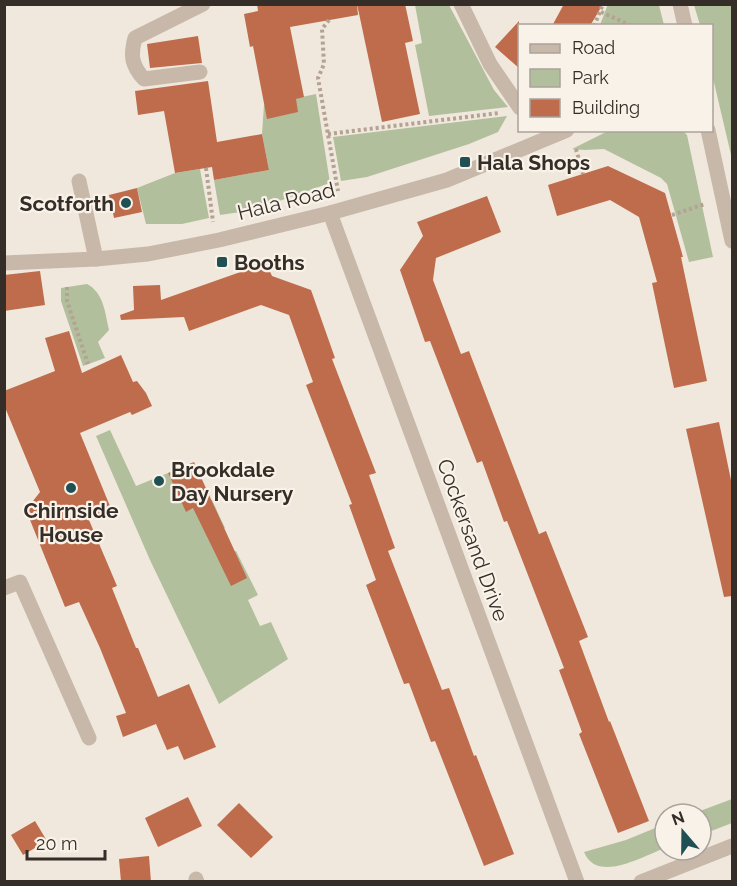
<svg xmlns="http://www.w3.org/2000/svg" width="737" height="886" font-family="Raleway,sans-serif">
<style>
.green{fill:#b2bf9d}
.building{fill:#bf6c4c}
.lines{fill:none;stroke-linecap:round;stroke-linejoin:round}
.path{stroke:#b4a293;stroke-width:4;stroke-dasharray:3 3;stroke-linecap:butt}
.service{stroke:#c8b8a9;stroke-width:15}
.minor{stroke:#c8b8a9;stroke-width:15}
.tertiary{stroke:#c8b8a9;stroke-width:15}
.poi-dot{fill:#204f54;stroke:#f8f2e8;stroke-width:2}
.labels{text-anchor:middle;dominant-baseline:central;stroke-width:4.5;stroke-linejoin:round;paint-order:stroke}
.poi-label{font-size:21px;font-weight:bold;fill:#352d28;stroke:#f8f2e8;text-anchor:start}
.street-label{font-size:21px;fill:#352d28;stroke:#f8f2e8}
</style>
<rect width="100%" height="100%" fill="#f0e8dc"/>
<path class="green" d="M 608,4 L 659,5 L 664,25 L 600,25 Z
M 415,5 L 449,5 L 494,90 L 508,107 L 429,116 L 415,45 L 422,43 Z
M 694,5 L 732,5 L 732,159 L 712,74 L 712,26 L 700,25 Z
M 316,94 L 330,183 L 254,210 L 220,215 L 214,180 L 269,170 L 262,134 L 264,105 Z
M 507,116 L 498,132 L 469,144 L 367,177 L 341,181 L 333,137 Z
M 608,131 L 683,131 L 687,135 L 713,257 L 689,262 L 667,184 L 661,178 L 604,149 L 585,150 L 572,149 Z
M 200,169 L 209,218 L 182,224 L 146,224 L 137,188 L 175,173 Z
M 87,284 C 104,293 105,313 109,330 L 98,342 L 105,358 L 83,366 L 61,301 L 61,288 Z
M 110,430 L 136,486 L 168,473 L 186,511 L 212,500 L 225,528 L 207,536 L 218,559 L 236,551 L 258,595 L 248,600 L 260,626 L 271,622 L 288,659 L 219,704 L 150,560 L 96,436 Z
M 732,799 L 732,823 L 701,835 L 701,814 L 692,814 Z
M 665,824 L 665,848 C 643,856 597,884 584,852 L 626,840 Z"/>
<path class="building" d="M 257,4 L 357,4 L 358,15 L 290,27 L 304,97 L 296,99 L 298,112 L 267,119 L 253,46 L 250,47 L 244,14 L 258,11 Z
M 357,4 L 405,4 L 413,41 L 405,43 L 420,114 L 382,122 Z
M 564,4 L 603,4 L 590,26 L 552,26 Z
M 519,21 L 519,68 L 495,47 Z
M 198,36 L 202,63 L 150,68 L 147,44 Z
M 208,81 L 217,142 L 262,134 L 269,170 L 214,180 L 212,167 L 175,173 L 164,111 L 138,115 L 135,91 Z
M 608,166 L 665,193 L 683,257 L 681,257 L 707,381 L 674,388 L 652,283 L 657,282 L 639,217 L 610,200 L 557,216 L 548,185 Z
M 137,188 L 142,212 L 114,218 L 109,195 Z
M 487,196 L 501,232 L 436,258 L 433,280 L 461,354 L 469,351 L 539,534 L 546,531 L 588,637 L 579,641 L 609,722 L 610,721 L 649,821 L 618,833 L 579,734 L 582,732 L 559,670 L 564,668 L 507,521 L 504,522 L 482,461 L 477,463 L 430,341 L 425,342 L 400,270 L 423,236 L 417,222 Z
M 266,263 L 272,276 L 311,290 L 335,358 L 332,359 L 376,473 L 369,475 L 395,548 L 388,551 L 442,690 L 449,688 L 474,756 L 476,755 L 514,854 L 484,866 L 435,741 L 431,742 L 409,683 L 404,684 L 366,585 L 376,580 L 349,505 L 352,504 L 306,385 L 313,382 L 289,315 L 261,305 L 189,331 L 184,317 L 121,320 L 120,315 L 134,310 L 133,286 L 160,285 L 161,300 Z
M 40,271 L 45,305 L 4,311 L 4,275 Z
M 69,331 L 82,373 L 121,355 L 133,382 L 137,381 L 146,393 L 152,406 L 132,415 L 130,412 L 80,433 L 112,511 L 89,520 L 117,586 L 112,588 L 136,648 L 138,648 L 158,697 L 189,684 L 216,747 L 184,760 L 178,746 L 167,750 L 156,724 L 123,737 L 116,716 L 126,713 L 100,648 L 79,602 L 65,607 L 26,510 L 40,492 L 4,405 L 4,391 L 55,371 L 45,338 Z
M 719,422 L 732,485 L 732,596 L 724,597 L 686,429 Z
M 194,462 L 247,578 L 231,586 L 193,508 L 186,512 L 168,473 Z
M 188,797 L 202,826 L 158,847 L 145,818 Z
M 239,803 L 273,837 L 251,858 L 217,825 Z
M 35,821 L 47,841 L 23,855 L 11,835 Z
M 149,856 L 151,882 L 121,882 L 119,859 Z"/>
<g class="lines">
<path class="path" d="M 601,12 L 632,26
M 329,20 L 322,29 L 324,64 L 318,78 L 338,191
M 594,26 L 603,4
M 328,134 L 499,113
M 576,149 L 583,174
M 206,168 L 213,222
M 672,215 L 705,204
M 67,287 L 67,301 L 88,364"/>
<path class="service" d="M 461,4 L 490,64 L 520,108
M 200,72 L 144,79 C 132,66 130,56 135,38 L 203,4
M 79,181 L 96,259"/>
<path class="minor" d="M 330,213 L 577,882
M 4,588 L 20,582 L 89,738
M 196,879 L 197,882
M 641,882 L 732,846"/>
<path class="tertiary" d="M 680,4 L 685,26
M 708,130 L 732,241
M 4,263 L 96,259 L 148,254 L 219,240 L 330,213 L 447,180 L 567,130"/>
</g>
<g class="poi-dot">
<rect x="459" y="156" width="12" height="12" rx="3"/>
<circle cx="126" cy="203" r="6"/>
<rect x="216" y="256" width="12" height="12" rx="3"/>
<circle cx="159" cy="481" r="6"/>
<circle cx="71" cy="488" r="6"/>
</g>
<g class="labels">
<g class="poi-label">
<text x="477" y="162">Hala Shops</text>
<text x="114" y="203" text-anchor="end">Scotforth</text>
<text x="234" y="262">Booths</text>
<text x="171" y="469">Brookdale<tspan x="171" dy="24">Day Nursery</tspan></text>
<text x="71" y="510" text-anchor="middle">Chirnside<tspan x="71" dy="24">House</tspan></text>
</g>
<g class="street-label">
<text transform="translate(286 201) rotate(-14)">Hala Road</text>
<text transform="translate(473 540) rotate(70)">Cockersand Drive</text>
</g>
</g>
<rect width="737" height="886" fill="none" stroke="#352d28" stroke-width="12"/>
<rect x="518" y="24" width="195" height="108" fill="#f8f2e8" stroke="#aaa39b" stroke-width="1.5"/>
<rect x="530" y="44" width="30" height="9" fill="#c8b8a9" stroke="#aaa39b" stroke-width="1.5"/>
<text x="572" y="54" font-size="18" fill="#352d28">Road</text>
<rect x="530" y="69" width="30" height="18" fill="#b2bf9d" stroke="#aaa39b" stroke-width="1.5"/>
<text x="572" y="84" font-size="18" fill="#352d28">Park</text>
<rect x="530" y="99" width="30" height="18" fill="#bf6c4c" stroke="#aaa39b" stroke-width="1.5"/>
<text x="572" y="114" font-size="18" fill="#352d28">Building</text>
<g transform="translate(683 832) rotate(340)"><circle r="28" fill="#f8f2e8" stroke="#aaa39b" stroke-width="1.5"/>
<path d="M0-4.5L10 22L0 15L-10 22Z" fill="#204f54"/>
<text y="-9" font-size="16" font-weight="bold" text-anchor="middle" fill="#352d28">N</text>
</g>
<path d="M27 850v9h78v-9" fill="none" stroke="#352d28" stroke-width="3"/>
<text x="36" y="850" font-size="18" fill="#352d28" stroke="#f8f2e8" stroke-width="4.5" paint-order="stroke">20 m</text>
</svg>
